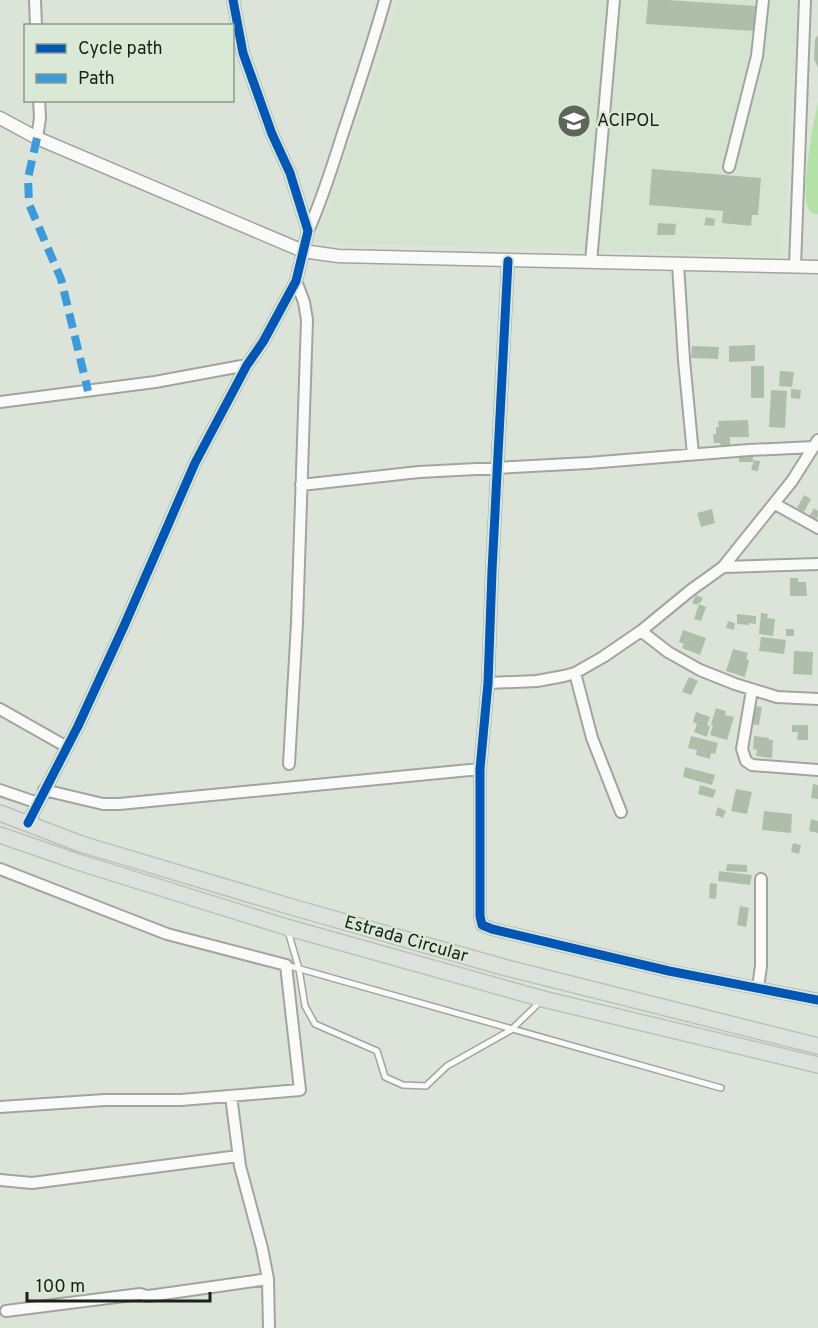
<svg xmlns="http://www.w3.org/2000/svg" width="818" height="1328" font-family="Overpass,sans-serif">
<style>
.built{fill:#d5e4d1}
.water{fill:#b4e1a7}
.building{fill:#afbeab}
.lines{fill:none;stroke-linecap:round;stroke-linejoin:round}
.service-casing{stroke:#a0a69e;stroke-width:8}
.minor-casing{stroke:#a0a69e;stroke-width:14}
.tertiary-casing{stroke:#a0a69e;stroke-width:15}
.primary-casing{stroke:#bcc1bb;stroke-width:18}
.service{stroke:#fafbf9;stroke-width:5}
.minor{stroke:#fafbf9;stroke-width:10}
.tertiary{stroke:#fafbf9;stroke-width:12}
.primary{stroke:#dce1db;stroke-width:15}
.quiet{stroke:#3b9bdf;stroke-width:8;stroke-dasharray:15 8;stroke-linecap:butt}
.cycleway-casing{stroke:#d9e9d5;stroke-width:13}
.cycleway{stroke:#0057b8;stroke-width:9}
.labels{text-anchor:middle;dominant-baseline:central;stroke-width:4.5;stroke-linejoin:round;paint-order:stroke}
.poi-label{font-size:18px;fill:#1b2119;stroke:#d9e9d5;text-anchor:start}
.street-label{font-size:18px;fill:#1b2119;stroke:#d9e9d5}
</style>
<rect width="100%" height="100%" fill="#dce4da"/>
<path class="built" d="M 400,0 L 799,0 L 782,256 L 315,242 Z"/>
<path class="water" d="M 818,100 L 818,214 C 814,214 812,214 810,211 C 798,197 815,119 818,100 Z"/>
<path class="building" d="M 648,0 L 667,0 L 756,6 L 754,31 L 646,24 Z
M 818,35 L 818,68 L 814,59 L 815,39 Z
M 652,169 L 761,178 L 758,215 L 752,215 L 751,226 L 722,223 L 723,211 L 649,205 Z
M 706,217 L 715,219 L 714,226 L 704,225 Z
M 658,223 L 676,224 L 675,235 L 657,235 Z
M 755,345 L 755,361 L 729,362 L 729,346 Z
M 692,346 L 719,347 L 718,359 L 691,358 Z
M 751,366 L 764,366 L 764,398 L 751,398 Z
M 780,371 L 794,372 L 792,387 L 779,386 Z
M 791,389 L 801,390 L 800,399 L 791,398 Z
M 771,390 L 787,391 L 785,428 L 769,427 Z
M 748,420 L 749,437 L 730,437 L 730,445 L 720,445 L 720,443 L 714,443 L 713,434 L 716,434 L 716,427 L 719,427 L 718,421 Z
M 753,456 L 753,462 L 739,462 L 739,457 Z
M 754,460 L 760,461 L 758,471 L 751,470 Z
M 804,495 L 811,499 L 804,512 L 797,508 Z
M 814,508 L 818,511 L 818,516 L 815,522 L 808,519 Z
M 712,509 L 715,523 L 701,527 L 697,513 Z
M 790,578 L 798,578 L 798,582 L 806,582 L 807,596 L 790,596 Z
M 696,595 L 703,598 L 700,603 L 698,603 L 697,605 L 692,603 Z
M 699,604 L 706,607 L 701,621 L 694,619 Z
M 761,613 L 768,614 L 767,618 L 775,619 L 773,636 L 759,634 Z
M 737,614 L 756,616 L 756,624 L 749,623 L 749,625 L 737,624 Z
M 728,621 L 735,623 L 734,630 L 726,628 Z
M 786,629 L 794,629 L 794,636 L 786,636 Z
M 683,630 L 706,638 L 700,655 L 682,648 L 684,644 L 679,642 Z
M 761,637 L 786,640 L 784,654 L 759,651 Z
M 733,649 L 748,653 L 746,659 L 749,660 L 745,677 L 726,671 Z
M 794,651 L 813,652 L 812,675 L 793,674 Z
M 689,677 L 698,681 L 691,695 L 682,692 Z
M 753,706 L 762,707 L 759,725 L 751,724 Z
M 716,708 L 726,711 L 725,715 L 734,717 L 727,740 L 710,735 L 713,725 L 711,724 Z
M 696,712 L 710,717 L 707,725 L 710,726 L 707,737 L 694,732 L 697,724 L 693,722 Z
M 792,725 L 808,725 L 808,740 L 797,740 L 798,732 L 792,732 Z
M 691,736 L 718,743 L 715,754 L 711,753 L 710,759 L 696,755 L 697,750 L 688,748 Z
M 754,736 L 769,738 L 769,740 L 773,740 L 772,758 L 756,756 L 757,750 L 753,749 Z
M 685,767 L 715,775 L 712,785 L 683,777 Z
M 813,784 L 818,785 L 818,799 L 811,798 Z
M 700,785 L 716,790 L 713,798 L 698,794 Z
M 736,789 L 752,792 L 747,814 L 731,811 Z
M 718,807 L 726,811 L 723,818 L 715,815 Z
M 764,811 L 792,814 L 791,833 L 762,830 Z
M 811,819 L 818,821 L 818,833 L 809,831 Z
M 793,843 L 801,845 L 799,854 L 791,852 Z
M 727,864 L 747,865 L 747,872 L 726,871 Z
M 719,871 L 752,875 L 750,885 L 718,881 Z
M 710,883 L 717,884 L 716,899 L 709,898 Z
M 740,906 L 749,908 L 746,927 L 737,925 Z"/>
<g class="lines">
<g class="service-casing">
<path id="service" d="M 288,931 L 299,969 L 305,1006 L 315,1024 L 377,1051 L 385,1077 L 403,1085 L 426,1086 L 447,1066 L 511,1030 L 542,1000
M 286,965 L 721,1088"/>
</g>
<g class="minor-casing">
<path id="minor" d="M 35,0 L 36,26
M 37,138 L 40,118 L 39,100
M 729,167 L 757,56 L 763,0
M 308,231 C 322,200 332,168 342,136 C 357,91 372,46 385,0
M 508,261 L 492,571 L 488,683 L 480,769 L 480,916 L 482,925 L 492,929 L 669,971 L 818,1000
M 591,262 L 614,0
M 678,264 L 684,360 L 693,454
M 795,266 L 805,0
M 0,402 L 155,382 L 247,365
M 301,485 L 419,472 L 588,463 L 749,450 L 814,447
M 775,504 L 818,528
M 723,567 L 818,564
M 641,631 L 668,652 L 700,670 L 735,684 L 777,697 L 818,699
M 575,673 L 592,738 L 621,812
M 488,683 L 537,681 L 564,676 L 575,673 L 603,657 L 641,631 L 691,590 L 723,567 L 792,481 L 818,440
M 752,690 L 742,749 L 746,761 L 752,765 L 818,770
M 0,709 L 67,747
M 289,764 L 297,623 L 307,320 L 304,302 L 296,281
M 0,790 L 38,803
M 44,790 L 103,804 L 119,804 L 480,769
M 28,823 L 78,726 L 124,626 L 195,463 L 247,365 L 263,342 L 296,281 L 308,231 L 290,173 L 272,134 L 243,53 L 233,0
M 0,869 L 167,934 L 286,965 L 300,1090 L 181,1100 L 105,1100 L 0,1107
M 758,988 L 761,966 L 761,879
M 231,1096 L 240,1166 L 262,1248 L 268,1279 L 269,1328
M 0,1180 L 32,1183 L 238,1156
M 6,1311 L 140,1294 L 147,1296 L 156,1295 L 268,1279"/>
</g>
<g class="tertiary-casing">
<path id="tertiary" d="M 0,118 L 37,138 L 303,251 L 338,256 L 818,267"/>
</g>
<g class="primary-casing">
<path id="primary" d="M 0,813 L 81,844 L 292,907 L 503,967 L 818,1046
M 0,835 L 78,862 L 286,927 L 543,999 L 818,1065"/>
</g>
<use href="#service" class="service"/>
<use href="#minor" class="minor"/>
<use href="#tertiary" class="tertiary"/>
<use href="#primary" class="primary"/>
<path class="quiet" d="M 37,138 L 28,178 L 29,204 L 61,279 L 88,391"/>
<g class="cycleway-casing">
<path id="cycleway" d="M 508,261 L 492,571 L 488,683 L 480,769 L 480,916 L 482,925 L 492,929 L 669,971 L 818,1000
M 28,823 L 78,726 L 124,626 L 195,463 L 247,365 L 263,342 L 296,281 L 308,231 L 290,173 L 272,134 L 243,53 L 233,0"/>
</g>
<use href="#cycleway" class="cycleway"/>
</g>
<defs>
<g id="university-disc" transform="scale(1.725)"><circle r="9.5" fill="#5f655d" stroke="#d9e9d5"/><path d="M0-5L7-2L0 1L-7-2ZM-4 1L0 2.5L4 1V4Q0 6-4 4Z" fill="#fff"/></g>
</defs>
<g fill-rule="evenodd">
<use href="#university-disc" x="574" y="121"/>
</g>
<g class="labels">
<g class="poi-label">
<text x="597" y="121">ACIPOL</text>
</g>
<g class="street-label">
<text transform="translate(406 940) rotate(16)">Estrada Circular</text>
</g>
</g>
<rect x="24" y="24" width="210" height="78" fill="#d9e9d5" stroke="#8d998a" stroke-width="1.5"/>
<rect x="36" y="44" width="30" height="9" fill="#0057b8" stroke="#8d998a" stroke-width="1.5"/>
<text x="78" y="54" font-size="18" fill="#1b2119">Cycle path</text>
<rect x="36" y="74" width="30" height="9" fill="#3b9bdf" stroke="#8d998a" stroke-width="1.5"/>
<text x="78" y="84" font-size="18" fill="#1b2119">Path</text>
<path d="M27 1292v9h183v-9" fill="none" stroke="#1b2119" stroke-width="3"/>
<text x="36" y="1292" font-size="18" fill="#1b2119" stroke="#d9e9d5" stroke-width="4.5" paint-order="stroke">100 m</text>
</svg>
